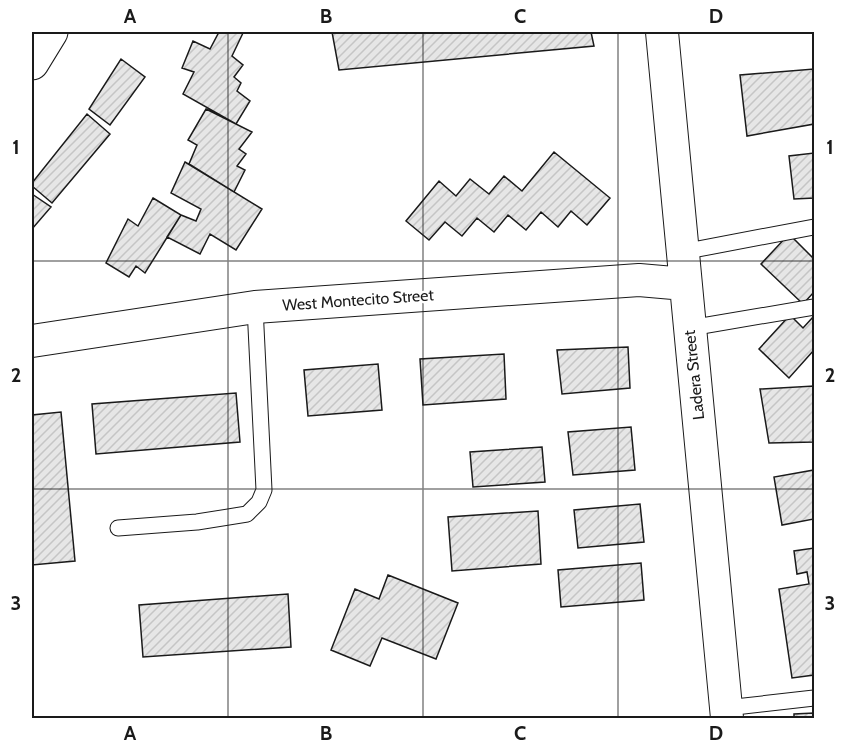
<svg xmlns="http://www.w3.org/2000/svg" width="846" height="750" font-family="Cabin,sans-serif">
<style>
.building{fill:url(#building-hatch);stroke:#1a1a1a;stroke-width:1.5}
.lines{fill:none;stroke-linecap:round;stroke-linejoin:round}
.lane-casing{stroke:#1a1a1a;stroke-width:17}
.street-casing{stroke:#1a1a1a;stroke-width:34}
.secondary-casing{stroke:#1a1a1a;stroke-width:35}
.lane{stroke:#fff;stroke-width:15}
.street{stroke:#fff;stroke-width:32}
.secondary{stroke:#fff;stroke-width:33}
.grid{fill:none;stroke:#1a1a1a;stroke-width:1.5;stroke-opacity:0.55}
.labels{text-anchor:middle;dominant-baseline:central;stroke-width:4.5;stroke-linejoin:round;paint-order:stroke}
.street-label{font-size:16px;fill:#1a1a1a;stroke:#fff}
.neatline{fill:none;stroke:#1a1a1a;stroke-width:2}
.grid-label{font-size:20px;text-anchor:middle;font-weight:bold;fill:#1a1a1a}
</style>
<defs>
<pattern id="building-hatch" width="6" height="6" patternUnits="userSpaceOnUse" patternTransform="scale(1.5)"><rect width="6" height="6" fill="#e6e6e6"/><path d="M-1 1l2-2M0 6l6-6M5 7l2-2" fill="none" stroke="#c5c5c5"/></pattern>
</defs>
<rect width="100%" height="100%" fill="#fff"/>
<path class="building" d="M 219,32 L 242,32 L 243,33 L 232,56 L 243,65 L 234,77 L 241,83 L 237,91 L 250,101 L 236,124 L 183,94 L 194,72 L 182,68 L 193,41 L 210,49 Z
M 332,32 L 591,32 L 594,46 L 339,70 Z
M 121,59 L 145,77 L 110,125 L 89,109 Z
M 814,69 L 814,124 L 747,136 L 740,75 Z
M 206,109 L 252,132 L 239,149 L 246,154 L 237,166 L 245,170 L 234,192 L 189,164 L 197,145 L 188,140 Z
M 87,114 L 110,134 L 52,203 L 32,186 L 32,183 Z
M 554,152 L 610,198 L 587,225 L 571,211 L 558,227 L 541,212 L 526,230 L 508,215 L 494,232 L 477,218 L 462,236 L 445,222 L 429,240 L 406,221 L 439,181 L 456,196 L 470,179 L 489,194 L 504,176 L 522,191 Z
M 814,153 L 814,198 L 794,199 L 789,156 Z
M 185,162 L 262,209 L 236,250 L 210,234 L 200,254 L 167,237 L 181,215 L 196,221 L 201,209 L 171,193 Z
M 32,194 L 51,207 L 32,229 Z
M 153,198 L 181,215 L 145,273 L 136,266 L 129,277 L 106,263 L 128,219 L 138,226 Z
M 789,234 L 814,259 L 814,292 L 803,304 L 761,264 Z
M 790,315 L 803,328 L 814,316 L 814,350 L 789,378 L 759,349 Z
M 628,347 L 630,388 L 562,394 L 557,350 Z
M 504,354 L 506,399 L 423,405 L 420,359 Z
M 378,364 L 382,410 L 308,416 L 304,370 Z
M 814,386 L 814,442 L 769,443 L 760,389 Z
M 236,393 L 240,442 L 96,454 L 92,404 Z
M 61,412 L 75,561 L 32,565 L 32,415 Z
M 631,427 L 635,470 L 573,475 L 568,432 Z
M 542,447 L 545,482 L 473,487 L 470,452 Z
M 814,470 L 814,519 L 782,525 L 774,477 Z
M 640,504 L 644,542 L 578,548 L 574,510 Z
M 538,511 L 541,564 L 452,571 L 448,517 Z
M 814,548 L 814,675 L 792,678 L 779,589 L 809,584 L 807,572 L 797,574 L 794,551 Z
M 641,563 L 644,600 L 561,607 L 558,570 Z
M 388,575 L 458,603 L 436,659 L 382,638 L 370,666 L 331,650 L 355,589 L 379,599 Z
M 288,594 L 291,647 L 143,657 L 139,605 Z
M 814,713 L 814,718 L 794,718 L 794,714 Z"/>
<g class="lines">
<g class="lane-casing">
<path id="lane" d="M 682,252 L 814,227
M 690,328 L 814,307
M 118,528 L 197,522 L 247,514 L 259,502 L 264,490 L 255,307
M 726,708 L 814,698"/>
</g>
<g class="street-casing">
<path id="street" d="M 662,32 L 727,718
M 32,341 L 255,307 L 639,280 L 685,284"/>
</g>
<g class="secondary-casing">
<path id="secondary" d="M 32,63 L 51,32"/>
</g>
<use href="#lane" class="lane"/>
<use href="#street" class="street"/>
<use href="#secondary" class="secondary"/>
</g>
<path class="grid" d="M 228,32 L 228,718M 423,32 L 423,718M 618,32 L 618,718M 32,261 L 814,261M 32,489 L 814,489"/>
<g class="labels">
<g class="street-label">
<text transform="translate(358 300) rotate(-4)">West Montecito Street</text>
<text transform="translate(694 375) rotate(-96)">Ladera Street</text>
</g>
</g>
<rect width="846" height="750" fill="none" stroke="#ffffff" stroke-width="66"/>
<rect x="33" y="33" width="780" height="684" class="neatline"/>
<g class="grid-label">
<text x="130" y="23">A</text>
<text x="326" y="23">B</text>
<text x="520" y="23">C</text>
<text x="716" y="23">D</text>
<text x="16" y="154">1</text>
<text x="830" y="154">1</text>
<text x="16" y="382">2</text>
<text x="830" y="382">2</text>
<text x="16" y="610">3</text>
<text x="830" y="610">3</text>
<text x="130" y="740">A</text>
<text x="326" y="740">B</text>
<text x="520" y="740">C</text>
<text x="716" y="740">D</text>
</g>
</svg>
